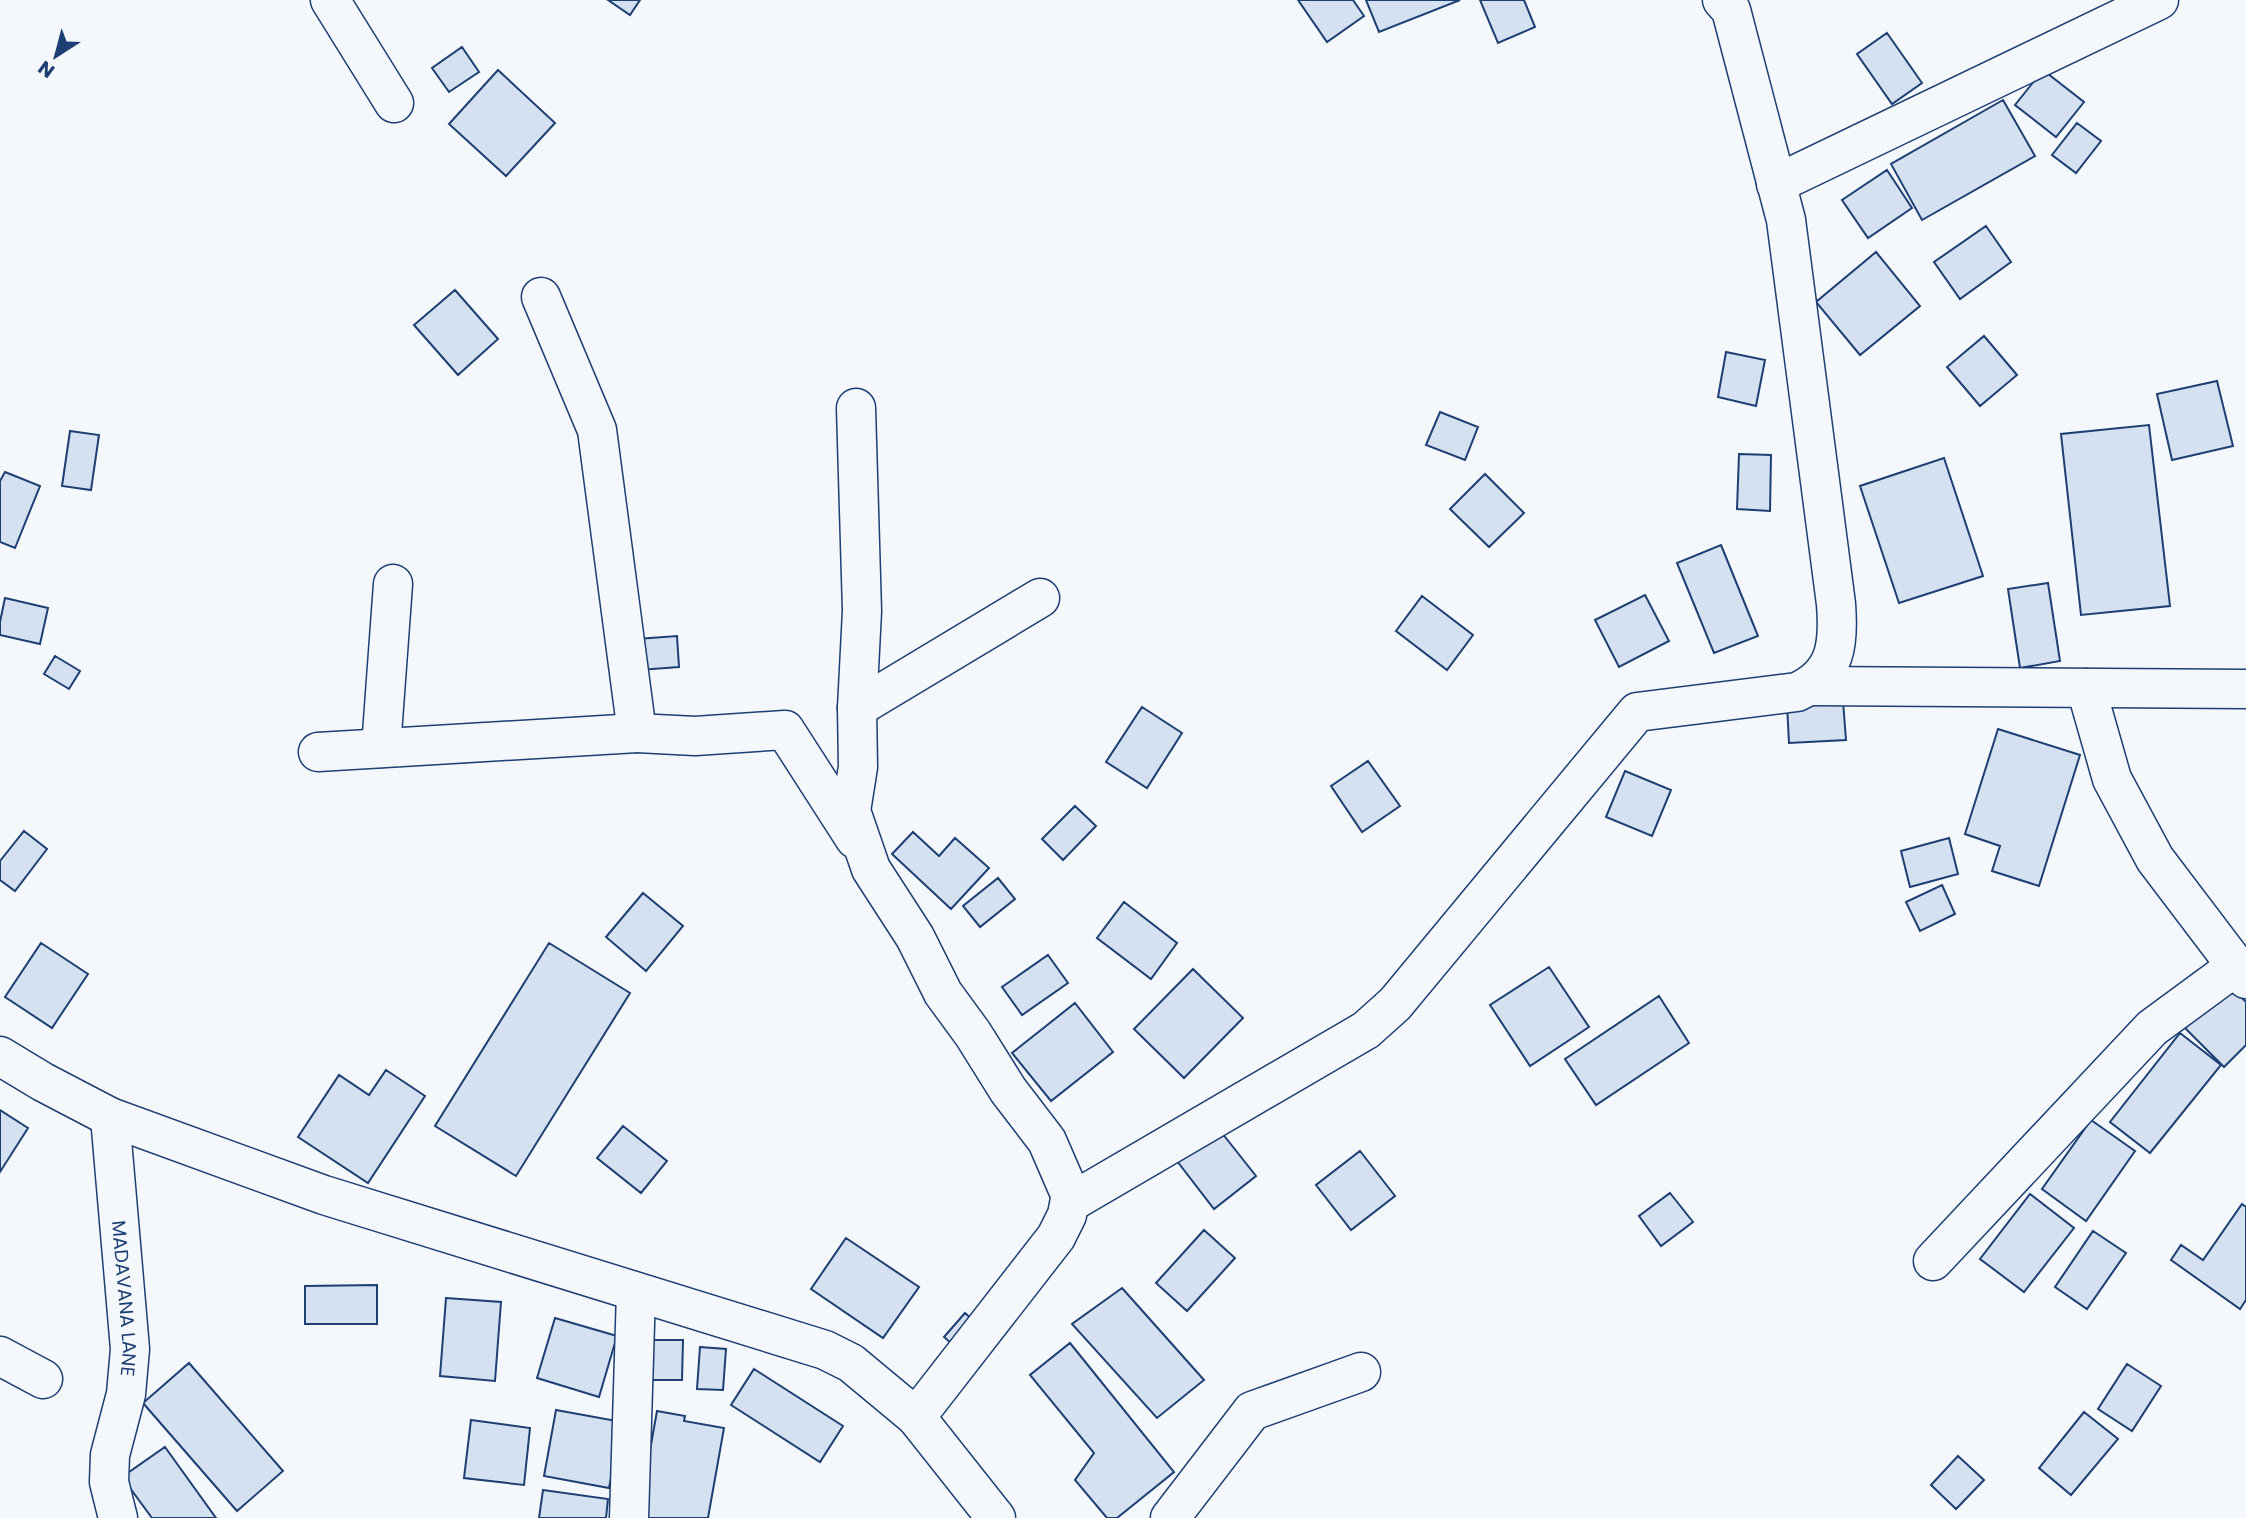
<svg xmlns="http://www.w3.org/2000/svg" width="2246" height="1518" font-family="Poppins,sans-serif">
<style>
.building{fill:#d5e0f0;stroke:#1d3f73;stroke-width:2}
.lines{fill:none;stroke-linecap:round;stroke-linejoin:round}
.minor-casing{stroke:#1d3f73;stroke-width:41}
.minor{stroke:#f4f7fb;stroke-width:38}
.labels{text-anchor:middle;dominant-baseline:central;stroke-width:5;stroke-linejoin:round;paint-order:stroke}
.street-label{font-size:19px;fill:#1d3f73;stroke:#f4f7fb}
</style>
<rect width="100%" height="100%" fill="#f4f7fb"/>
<path class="building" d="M 608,0 L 640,0 L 630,15 Z
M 1298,0 L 1353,0 L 1364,16 L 1327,42 Z
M 1366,0 L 1460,0 L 1379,32 Z
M 1480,0 L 1524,0 L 1535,27 L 1498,43 Z
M 1887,33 L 1922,83 L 1892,104 L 1857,54 Z
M 462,47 L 479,72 L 449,92 L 432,68 Z
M 498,70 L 555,123 L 506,176 L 449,124 Z
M 2043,70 L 2084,102 L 2056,137 L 2015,105 Z
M 2003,100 L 2035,156 L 1922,220 L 1891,164 Z
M 2077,123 L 2101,141 L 2076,173 L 2052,155 Z
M 1887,170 L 1912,208 L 1868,238 L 1842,200 Z
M 1986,226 L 2011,262 L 1960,299 L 1934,262 Z
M 1876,252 L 1920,306 L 1860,355 L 1816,302 Z
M 455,290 L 498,339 L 458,375 L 414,325 Z
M 1984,336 L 2017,375 L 1980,406 L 1947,367 Z
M 1726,352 L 1765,360 L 1756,406 L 1718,397 Z
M 2217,381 L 2233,446 L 2172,460 L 2157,394 Z
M 1440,412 L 1478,427 L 1465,460 L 1426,445 Z
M 2149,425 L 2170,606 L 2081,615 L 2061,434 Z
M 70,431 L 99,435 L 91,490 L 62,486 Z
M 1739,454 L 1771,455 L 1770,511 L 1737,509 Z
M 1944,458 L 1983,576 L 1899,603 L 1860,486 Z
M 5,472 L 40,486 L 15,548 L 0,542 L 0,481 Z
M 1485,474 L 1524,513 L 1489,547 L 1450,509 Z
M 1721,545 L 1758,636 L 1714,653 L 1677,563 Z
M 2048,583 L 2060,661 L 2020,668 L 2008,589 Z
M 1645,595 L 1669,641 L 1619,667 L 1595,620 Z
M 1422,596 L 1473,635 L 1447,670 L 1396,631 Z
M 5,598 L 48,608 L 40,644 L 0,635 L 0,622 Z
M 677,636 L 679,667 L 639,670 L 637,639 Z
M 55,656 L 80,671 L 69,689 L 44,674 Z
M 1843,701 L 1846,740 L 1789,743 L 1787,705 Z
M 1142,707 L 1182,733 L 1147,788 L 1106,762 Z
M 1998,729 L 2080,755 L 2039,886 L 1992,871 L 2000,846 L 1965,834 Z
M 1368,761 L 1400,806 L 1362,832 L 1331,786 Z
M 1625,771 L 1671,790 L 1652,836 L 1606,817 Z
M 1075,806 L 1096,826 L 1063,860 L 1042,839 Z
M 24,831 L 47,849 L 15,891 L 0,880 L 0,861 Z
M 913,832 L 939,856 L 955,838 L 989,868 L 951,909 L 892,854 Z
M 1949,838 L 1958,874 L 1910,887 L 1901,851 Z
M 998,878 L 1015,899 L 980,927 L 963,906 Z
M 1942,885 L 1955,914 L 1920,931 L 1906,902 Z
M 643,893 L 683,926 L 646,971 L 606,937 Z
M 1124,902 L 1177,943 L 1151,979 L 1097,938 Z
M 41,943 L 88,974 L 52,1028 L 5,997 Z
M 549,943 L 630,993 L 516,1176 L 435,1126 Z
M 1048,955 L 1068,983 L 1022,1015 L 1002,987 Z
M 1549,967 L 1589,1027 L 1530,1066 L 1490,1005 Z
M 1193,969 L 1243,1018 L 1184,1078 L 1134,1029 Z
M 2229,985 L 2246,1002 L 2246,1045 L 2224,1067 L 2185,1028 Z
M 1659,996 L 1689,1043 L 1596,1105 L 1565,1059 Z
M 1075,1003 L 1113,1052 L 1051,1101 L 1012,1053 Z
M 2180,1033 L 2221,1065 L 2150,1153 L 2110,1122 Z
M 386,1070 L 425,1096 L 368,1183 L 298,1137 L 339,1075 L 369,1095 Z
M 0,1110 L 28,1128 L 0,1172 Z
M 2091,1120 L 2135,1151 L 2086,1221 L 2042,1189 Z
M 623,1126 L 667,1161 L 641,1193 L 597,1158 Z
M 1218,1128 L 1256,1176 L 1214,1209 L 1177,1161 Z
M 1360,1151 L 1395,1196 L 1351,1230 L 1316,1185 Z
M 1670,1193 L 1693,1222 L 1661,1246 L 1639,1216 Z
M 2030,1194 L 2074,1228 L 2024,1292 L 1980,1259 Z
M 2242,1204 L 2246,1207 L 2246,1300 L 2240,1309 L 2171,1260 L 2181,1245 L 2203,1260 Z
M 1204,1230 L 1235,1258 L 1187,1311 L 1156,1283 Z
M 2093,1231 L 2126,1253 L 2087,1309 L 2055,1287 Z
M 846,1238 L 919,1287 L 883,1338 L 811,1289 Z
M 377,1285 L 377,1324 L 305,1324 L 305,1286 Z
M 1122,1288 L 1204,1380 L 1157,1418 L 1072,1324 Z
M 446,1298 L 501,1302 L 495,1381 L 440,1376 Z
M 965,1313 L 980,1326 L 959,1350 L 944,1337 Z
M 555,1318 L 617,1336 L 599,1397 L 537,1378 Z
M 650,1340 L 683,1340 L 682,1380 L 649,1380 Z
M 1070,1343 L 1174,1472 L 1117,1518 L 1107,1518 L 1075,1480 L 1094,1453 L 1030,1375 Z
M 700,1347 L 726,1349 L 723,1390 L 697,1389 Z
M 189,1363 L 283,1471 L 237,1511 L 143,1403 Z
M 2127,1364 L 2161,1386 L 2132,1431 L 2098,1409 Z
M 754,1369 L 843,1426 L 820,1462 L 731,1405 Z
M 556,1410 L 622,1422 L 609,1488 L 544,1476 Z
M 657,1411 L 685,1416 L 684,1421 L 724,1428 L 708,1518 L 638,1518 Z
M 2084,1412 L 2118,1439 L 2071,1495 L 2039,1468 Z
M 471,1420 L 530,1428 L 524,1485 L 464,1478 Z
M 165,1447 L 216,1518 L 152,1518 L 122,1477 Z
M 1958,1456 L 1984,1480 L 1956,1509 L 1931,1485 Z
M 543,1490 L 608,1499 L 606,1518 L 539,1518 Z"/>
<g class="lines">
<g class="minor-casing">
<g id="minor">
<path d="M 330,0 L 394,103"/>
<path d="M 1776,184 L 2159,0"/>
<path d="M 541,297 L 597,430 L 637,733 L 695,736 L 785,730 L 855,839"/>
<path d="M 856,408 L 862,611 L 857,708 L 858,767 L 851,811 L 871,869 L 915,937 L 943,993 L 973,1034 L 1008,1090 L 1047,1141 L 1073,1201"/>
<path d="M 1811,686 L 2246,689"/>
<path d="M 2086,688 L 2112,779 L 2155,859 L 2246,979"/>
<path d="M 857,708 L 1040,598"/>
<path d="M 381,748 L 393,584"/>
<path d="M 318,752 L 637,733"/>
<path d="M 0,1056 L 43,1082 L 110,1117 L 324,1195 L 825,1350 L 851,1363 L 916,1417 L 996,1518"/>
<path id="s1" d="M 110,1117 L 130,1349 L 126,1394 L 110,1455 L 109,1482 L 118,1518"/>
<path d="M 1933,1261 L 2152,1028 L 2235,967"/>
<path d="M 0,1356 L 43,1379"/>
<path d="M 916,1417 L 1056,1237 L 1067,1215 L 1070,1199 L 1073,1201 L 1366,1030 L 1395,1004 L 1637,712 L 1797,692 C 1837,674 1839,643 1836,604 L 1786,220 L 1731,10 L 1722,0"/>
<path d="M 629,1518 L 636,1292"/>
<path d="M 1170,1518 L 1252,1411 L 1361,1372"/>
</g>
</g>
<use href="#minor" class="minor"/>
</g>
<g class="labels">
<g class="street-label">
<text stroke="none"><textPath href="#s1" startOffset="182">MADAVANA LANE</textPath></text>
</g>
</g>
<g transform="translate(56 56) rotate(216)" stroke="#f4f7fb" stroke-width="5" paint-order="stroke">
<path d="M0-5L12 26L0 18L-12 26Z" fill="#1d3f73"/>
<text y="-10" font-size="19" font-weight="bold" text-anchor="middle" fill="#1d3f73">N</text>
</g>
</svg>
